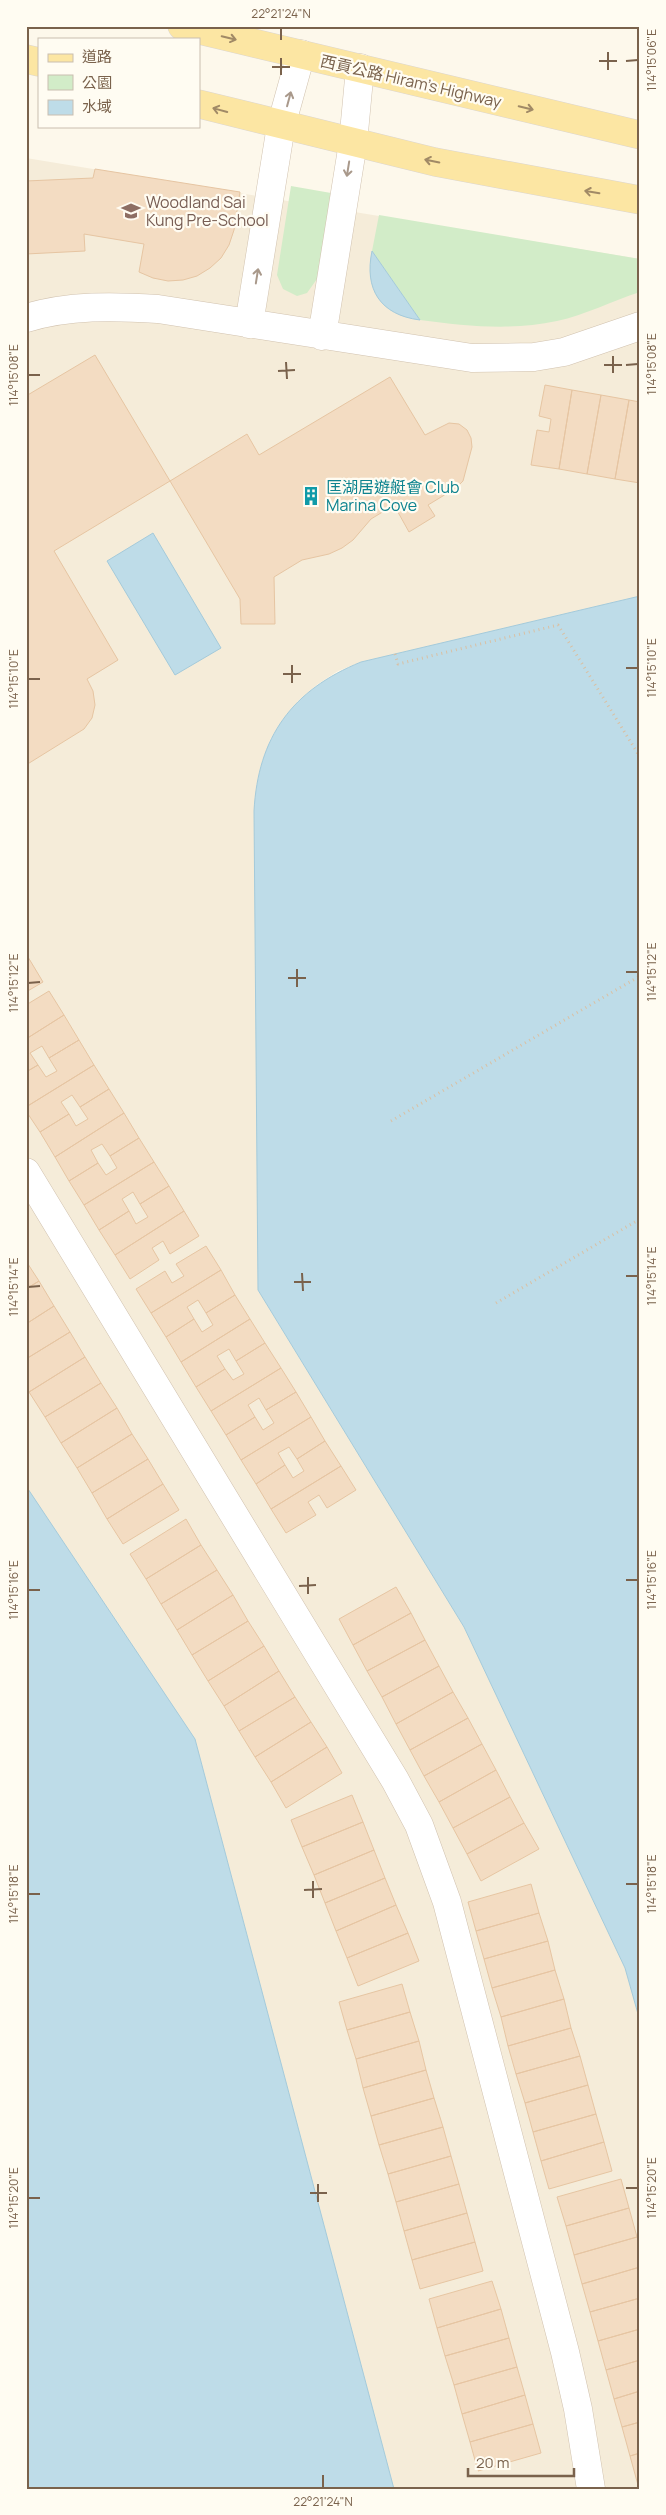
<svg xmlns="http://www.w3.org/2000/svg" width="666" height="2515" font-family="Manrope,'Noto Sans TC',sans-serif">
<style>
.residential{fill:#f5ecd9}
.green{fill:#d2ecc8}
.water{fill:#bedce8;stroke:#a4cada}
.building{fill:#f3dcc2;stroke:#e6c5a2}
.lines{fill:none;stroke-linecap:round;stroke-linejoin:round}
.minor-casing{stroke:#d1c2af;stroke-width:29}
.major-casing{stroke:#dcd6d0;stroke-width:29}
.path{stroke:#d9c0a4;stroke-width:3;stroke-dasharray:1 4;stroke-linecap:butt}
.minor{stroke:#fff;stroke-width:28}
.major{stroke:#fce6a3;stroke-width:28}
.oneway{stroke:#a18a66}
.oneway2{stroke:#a9998b}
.ticks{fill:none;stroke:#7a624c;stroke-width:2}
.labels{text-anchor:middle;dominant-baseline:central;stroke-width:4.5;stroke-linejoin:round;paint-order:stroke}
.street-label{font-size:16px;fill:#7a624c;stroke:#fffcf2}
.education-label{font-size:16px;fill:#785e54;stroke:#fffcf2;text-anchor:start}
.culture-label{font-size:16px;fill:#0d838f;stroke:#fffcf2;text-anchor:start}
.neatline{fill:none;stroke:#7a624c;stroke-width:2}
.ticks-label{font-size:12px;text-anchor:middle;fill:#7a624c}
</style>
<rect width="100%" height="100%" fill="#fdf8eb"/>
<path class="residential" d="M 26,158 L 640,259 L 640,596 L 361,662 L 338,671 L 318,684 L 299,700 L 283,719 L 270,740 L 256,787 L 258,1290 L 464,1627 L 625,1968 L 640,2021 L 640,2489 L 394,2489 L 195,1739 L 26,1486 Z"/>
<path class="green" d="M 291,186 L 331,193 L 317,279 L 307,293 L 297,296 L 283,289 L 277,275 Z
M 379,215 L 640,259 L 640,292 C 612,301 585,315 557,321 C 511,331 466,326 420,320 L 372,251 Z"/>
<path class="water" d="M 372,251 L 420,320 C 380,315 364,289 372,251 Z
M 153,533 L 221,648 L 175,675 L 107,561 Z
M 640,596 L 640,2021 L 625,1968 L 464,1627 L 258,1290 L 254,811 C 258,737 292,690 361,662 Z
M 26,1486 L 195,1739 L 394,2489 L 26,2489 Z"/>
<path class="building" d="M 95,169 L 240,192 L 234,230 L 229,245 L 221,258 L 210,268 L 197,276 L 183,280 L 168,281 L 153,278 L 139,272 L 144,244 L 84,234 L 85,251 L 26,254 L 26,181 L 93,178 Z
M 95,355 L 170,481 L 54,551 L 118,660 L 87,679 L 93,691 L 95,705 L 92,718 L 84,729 L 26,765 L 26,396 Z
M 390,377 L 425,435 L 449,423 L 459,424 L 467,430 L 471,438 L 472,447 L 463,481 L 456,488 L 428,505 L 435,516 L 409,532 L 394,505 L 371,519 L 353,540 L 342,548 L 329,554 L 302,560 L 274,577 L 275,624 L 241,624 L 240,599 L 170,481 L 247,434 L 259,455 Z
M 545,385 L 572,390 L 559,469 L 531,465 L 537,430 L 549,432 L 551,419 L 539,416 Z
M 572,390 L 601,395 L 587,474 L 559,469 Z
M 601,395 L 629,400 L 615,479 L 587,474 Z
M 629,400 L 640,402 L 640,483 L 615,479 Z
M 28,957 L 43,982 L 26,992 L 26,959 Z
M 49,991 L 64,1015 L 26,1039 L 26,1005 Z
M 64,1015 L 79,1040 L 49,1058 L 42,1046 L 30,1053 L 38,1065 L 26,1072 L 26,1039 Z
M 79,1040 L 94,1065 L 26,1107 L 26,1072 L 38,1065 L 46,1077 L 57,1071 L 49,1058 Z
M 94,1065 L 109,1089 L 80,1107 L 72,1095 L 61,1102 L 69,1114 L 40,1132 L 26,1111 L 26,1107 Z
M 109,1089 L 124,1113 L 55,1157 L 40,1132 L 69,1114 L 76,1126 L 88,1119 L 80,1107 Z
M 124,1113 L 139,1138 L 110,1156 L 102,1144 L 91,1150 L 98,1163 L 69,1181 L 55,1157 Z
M 139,1138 L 154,1162 L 84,1205 L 69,1181 L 98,1163 L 106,1175 L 117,1168 L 110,1156 Z
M 154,1162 L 169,1186 L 140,1204 L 133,1192 L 122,1199 L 129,1211 L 99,1230 L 84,1205 Z
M 169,1186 L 184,1211 L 115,1255 L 99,1230 L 129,1211 L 136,1224 L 148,1217 L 140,1204 Z
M 184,1211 L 199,1236 L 170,1254 L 163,1241 L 152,1248 L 159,1260 L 130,1279 L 115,1255 Z
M 206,1246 L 221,1270 L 151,1313 L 136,1289 L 165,1271 L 172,1283 L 184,1276 L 176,1264 Z
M 26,1261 L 39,1281 L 26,1289 Z
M 221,1270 L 235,1295 L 206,1313 L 198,1300 L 187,1307 L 194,1319 L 166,1337 L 151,1313 Z
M 39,1281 L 54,1306 L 26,1324 L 26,1289 Z
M 235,1295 L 250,1319 L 181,1362 L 166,1337 L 194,1319 L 202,1332 L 213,1325 L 206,1313 Z
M 54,1306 L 70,1332 L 26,1359 L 26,1324 Z
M 250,1319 L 265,1343 L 236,1361 L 229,1349 L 217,1356 L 225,1369 L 196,1387 L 181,1362 Z
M 70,1332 L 85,1357 L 29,1392 L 26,1387 L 26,1359 Z
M 265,1343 L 281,1368 L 211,1411 L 196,1387 L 225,1369 L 233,1380 L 244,1374 L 236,1361 Z
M 85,1357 L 101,1383 L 45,1417 L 29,1392 Z
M 281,1368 L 296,1392 L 266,1410 L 259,1398 L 248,1405 L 255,1417 L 226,1435 L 211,1411 Z
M 101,1383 L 117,1408 L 61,1443 L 45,1417 Z
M 296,1392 L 311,1417 L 241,1460 L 226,1435 L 255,1417 L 263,1430 L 274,1423 L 266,1410 Z
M 117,1408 L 132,1434 L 77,1468 L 61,1443 Z
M 311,1417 L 325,1441 L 297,1459 L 289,1447 L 278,1453 L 285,1465 L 256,1484 L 241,1460 Z
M 132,1434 L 148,1459 L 92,1493 L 77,1468 Z
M 325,1441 L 341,1466 L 271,1509 L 256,1484 L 285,1465 L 293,1478 L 304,1471 L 297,1459 Z
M 148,1459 L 163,1484 L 107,1519 L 92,1493 Z
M 341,1466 L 356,1490 L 327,1508 L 319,1495 L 308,1502 L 316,1515 L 286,1533 L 271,1509 Z
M 163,1484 L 179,1510 L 123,1544 L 107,1519 Z
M 186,1519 L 201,1545 L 146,1579 L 130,1554 Z
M 201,1545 L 217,1570 L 161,1604 L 146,1579 Z
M 217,1570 L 233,1595 L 177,1630 L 161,1604 Z
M 396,1587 L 411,1613 L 353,1645 L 339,1619 Z
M 233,1595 L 248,1621 L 192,1655 L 177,1630 Z
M 411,1613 L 425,1640 L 367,1671 L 353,1645 Z
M 248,1621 L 264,1646 L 208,1681 L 192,1655 Z
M 425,1640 L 439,1666 L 382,1697 L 367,1671 Z
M 264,1646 L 279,1671 L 224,1706 L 208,1681 Z
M 439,1666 L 453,1692 L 396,1724 L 382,1697 Z
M 279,1671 L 295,1697 L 239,1731 L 224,1706 Z
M 453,1692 L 468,1718 L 410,1750 L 396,1724 Z
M 295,1697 L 311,1722 L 255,1757 L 239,1731 Z
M 468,1718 L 482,1744 L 424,1776 L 410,1750 Z
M 311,1722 L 327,1747 L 271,1782 L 255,1757 Z
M 482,1744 L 496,1770 L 439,1802 L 424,1776 Z
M 327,1747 L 342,1773 L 286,1808 L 271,1782 Z
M 496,1770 L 510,1797 L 453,1828 L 439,1802 Z
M 352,1795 L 363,1822 L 302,1847 L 291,1820 Z
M 510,1797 L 524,1823 L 467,1854 L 453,1828 Z
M 363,1822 L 374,1850 L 314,1875 L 302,1847 Z
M 524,1823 L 539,1849 L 481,1881 L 467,1854 Z
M 374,1850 L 385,1878 L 325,1903 L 314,1875 Z
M 385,1878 L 396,1905 L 336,1931 L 325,1903 Z
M 531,1884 L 539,1913 L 476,1931 L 468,1902 Z
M 396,1905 L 408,1933 L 347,1958 L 336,1931 Z
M 539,1913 L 548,1941 L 484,1959 L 476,1931 Z
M 408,1933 L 419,1961 L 358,1986 L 347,1958 Z
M 548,1941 L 555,1970 L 492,1988 L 484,1959 Z
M 555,1970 L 564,1999 L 501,2017 L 492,1988 Z
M 402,1984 L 410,2012 L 347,2030 L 339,2002 Z
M 564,1999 L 571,2028 L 508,2046 L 501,2017 Z
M 410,2012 L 419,2041 L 356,2059 L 347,2030 Z
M 571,2028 L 580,2056 L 516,2074 L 508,2046 Z
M 419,2041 L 426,2070 L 363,2088 L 356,2059 Z
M 580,2056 L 588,2085 L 525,2103 L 516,2074 Z
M 426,2070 L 434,2098 L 371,2116 L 363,2088 Z
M 588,2085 L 596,2114 L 533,2132 L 525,2103 Z
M 434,2098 L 443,2127 L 379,2145 L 371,2116 Z
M 596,2114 L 604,2142 L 541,2161 L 533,2132 Z
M 443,2127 L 451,2156 L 388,2174 L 379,2145 Z
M 604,2142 L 612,2171 L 549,2189 L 541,2161 Z
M 451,2156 L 459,2184 L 396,2202 L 388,2174 Z
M 621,2179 L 629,2208 L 566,2226 L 557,2197 Z
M 459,2184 L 467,2213 L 404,2231 L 396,2202 Z
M 629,2208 L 637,2237 L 574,2255 L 566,2226 Z
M 467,2213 L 475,2242 L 412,2260 L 404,2231 Z
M 637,2237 L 640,2247 L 640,2267 L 582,2284 L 574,2255 Z
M 475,2242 L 483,2271 L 420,2289 L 412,2260 Z
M 640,2267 L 640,2298 L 590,2312 L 582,2284 Z
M 492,2281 L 501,2309 L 437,2328 L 429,2299 Z
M 640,2298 L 640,2329 L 598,2341 L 590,2312 Z
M 501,2309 L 509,2338 L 445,2356 L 437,2328 Z
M 640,2329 L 640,2360 L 606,2370 L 598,2341 Z
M 509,2338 L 517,2367 L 454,2385 L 445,2356 Z
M 640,2360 L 640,2391 L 614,2399 L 606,2370 Z
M 517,2367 L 525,2395 L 462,2414 L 454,2385 Z
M 640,2391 L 640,2422 L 622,2427 L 614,2399 Z
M 525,2395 L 533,2424 L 470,2442 L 462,2414 Z
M 640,2422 L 640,2453 L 630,2456 L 622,2427 Z
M 533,2424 L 541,2453 L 478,2471 L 470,2442 Z
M 640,2453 L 640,2484 L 638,2485 L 630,2456 Z"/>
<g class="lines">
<g class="minor-casing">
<path id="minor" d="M 26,318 C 69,305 114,306 158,309 L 472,358 L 534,357 L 564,352 L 640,326
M 249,324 L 281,126 L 301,54
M 322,336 L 353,143 L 360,68
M 26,1172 L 395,1780 L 419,1825 L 447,1902 L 565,2352 L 578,2409 L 591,2489"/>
</g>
<g class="major-casing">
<path id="major" d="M 182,26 L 640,135
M 26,59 L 39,62
M 199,104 L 435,162 L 640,200"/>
</g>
<path class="path" d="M 395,654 L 398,664 L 558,625 L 640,757
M 391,1121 L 640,976
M 496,1303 L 640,1219"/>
<use href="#minor" class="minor"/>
<use href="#major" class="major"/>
</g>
<defs><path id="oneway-shaft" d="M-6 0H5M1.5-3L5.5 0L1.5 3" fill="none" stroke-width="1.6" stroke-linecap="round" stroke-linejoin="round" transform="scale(1.25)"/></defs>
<g class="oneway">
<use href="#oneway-shaft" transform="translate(229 38) rotate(13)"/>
<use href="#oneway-shaft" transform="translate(526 108) rotate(13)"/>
<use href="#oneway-shaft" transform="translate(220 110) rotate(-165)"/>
<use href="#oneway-shaft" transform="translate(432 161) rotate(-168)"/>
<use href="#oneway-shaft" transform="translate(592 192) rotate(-171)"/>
</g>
<g class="oneway2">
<use href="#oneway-shaft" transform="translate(289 99) rotate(-75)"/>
<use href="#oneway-shaft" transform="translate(348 169) rotate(99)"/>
<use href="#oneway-shaft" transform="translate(257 276) rotate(-81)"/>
</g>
<path class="ticks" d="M 281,28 L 281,40M 608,52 L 608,70M 281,58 L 281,75M 599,61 L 617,61M 626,61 L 638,60M 272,67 L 290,67M 613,356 L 613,373M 286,362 L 287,379M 604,365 L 622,365M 626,365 L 638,364M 278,371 L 295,370M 28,375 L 40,375M 292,665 L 292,683M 626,668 L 638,668M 283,674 L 301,674M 28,679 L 40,679M 297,969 L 297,987M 626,972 L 638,972M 288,978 L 306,978M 28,983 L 40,982M 302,1273 L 303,1291M 626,1276 L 638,1276M 294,1282 L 311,1282M 28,1287 L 40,1286M 308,1577 L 308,1594M 626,1580 L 638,1580M 299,1586 L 316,1585M 28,1590 L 40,1590M 313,1881 L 313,1898M 626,1884 L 638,1884M 304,1890 L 322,1889M 28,1894 L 40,1894M 318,2184 L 318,2202M 626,2188 L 638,2188M 310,2193 L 327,2193M 28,2198 L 40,2198M 323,2475 L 323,2488"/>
<defs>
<g id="school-bare" transform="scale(1.5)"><path d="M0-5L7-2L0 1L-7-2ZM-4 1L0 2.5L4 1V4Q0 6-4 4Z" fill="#8d6e63" stroke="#fffcf2" stroke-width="2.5" paint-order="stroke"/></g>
<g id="building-bare" transform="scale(1.5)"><path d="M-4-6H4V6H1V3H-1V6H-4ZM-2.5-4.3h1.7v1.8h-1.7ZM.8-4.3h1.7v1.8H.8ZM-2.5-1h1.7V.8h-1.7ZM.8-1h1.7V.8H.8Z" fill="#0f9aa8" stroke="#fffcf2" stroke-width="2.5" paint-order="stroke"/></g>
</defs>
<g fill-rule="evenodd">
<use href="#school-bare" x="131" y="211"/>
<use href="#building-bare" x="311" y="496"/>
</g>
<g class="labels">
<g class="street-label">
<text transform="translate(411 81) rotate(13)">西貢公路 Hiram's Highway</text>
</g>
<g class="education-label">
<text x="146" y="202">Woodland Sai<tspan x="146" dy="18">Kung Pre-School</tspan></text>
</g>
<g class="culture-label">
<text x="326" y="487">匡湖居遊艇會 Club<tspan x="326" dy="18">Marina Cove</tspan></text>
</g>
</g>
<rect width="666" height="2515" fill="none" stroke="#fffcf2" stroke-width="55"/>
<rect x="38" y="38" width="162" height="90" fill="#fffcf2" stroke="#cabeb0"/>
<rect x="48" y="54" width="25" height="8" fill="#fce6a3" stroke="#cabeb0"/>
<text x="82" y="62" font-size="15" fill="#7a624c">道路</text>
<rect x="48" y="75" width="25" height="15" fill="#d2ecc8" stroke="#cabeb0"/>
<text x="82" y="88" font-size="15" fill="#7a624c">公園</text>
<rect x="48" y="100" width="25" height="15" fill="#bedce8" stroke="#cabeb0"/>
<text x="82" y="112" font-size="15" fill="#7a624c">水域</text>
<path d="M468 2468v8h106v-8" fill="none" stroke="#7a624c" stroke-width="2.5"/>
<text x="476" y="2468" font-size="15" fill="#7a624c" stroke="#fffcf2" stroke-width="4" paint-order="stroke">20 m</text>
<rect x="28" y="28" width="610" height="2460" class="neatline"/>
<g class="ticks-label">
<text x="281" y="18">22°21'24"N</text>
<text transform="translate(652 60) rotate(-90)" y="4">114°15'06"E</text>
<text transform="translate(652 364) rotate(-90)" y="4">114°15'08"E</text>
<text transform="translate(14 375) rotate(-90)" y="4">114°15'08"E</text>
<text transform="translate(652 668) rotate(-90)" y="4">114°15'10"E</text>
<text transform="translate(14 679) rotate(-90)" y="4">114°15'10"E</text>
<text transform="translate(652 972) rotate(-90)" y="4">114°15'12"E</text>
<text transform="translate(14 983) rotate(-90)" y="4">114°15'12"E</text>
<text transform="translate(652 1276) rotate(-90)" y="4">114°15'14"E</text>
<text transform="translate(14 1287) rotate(-90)" y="4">114°15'14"E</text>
<text transform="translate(652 1580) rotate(-90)" y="4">114°15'16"E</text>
<text transform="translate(14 1590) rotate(-90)" y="4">114°15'16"E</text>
<text transform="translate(652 1884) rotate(-90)" y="4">114°15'18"E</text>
<text transform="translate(14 1894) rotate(-90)" y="4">114°15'18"E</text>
<text transform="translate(652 2188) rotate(-90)" y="4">114°15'20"E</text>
<text transform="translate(14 2198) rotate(-90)" y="4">114°15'20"E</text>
<text x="323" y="2506">22°21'24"N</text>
</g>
</svg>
